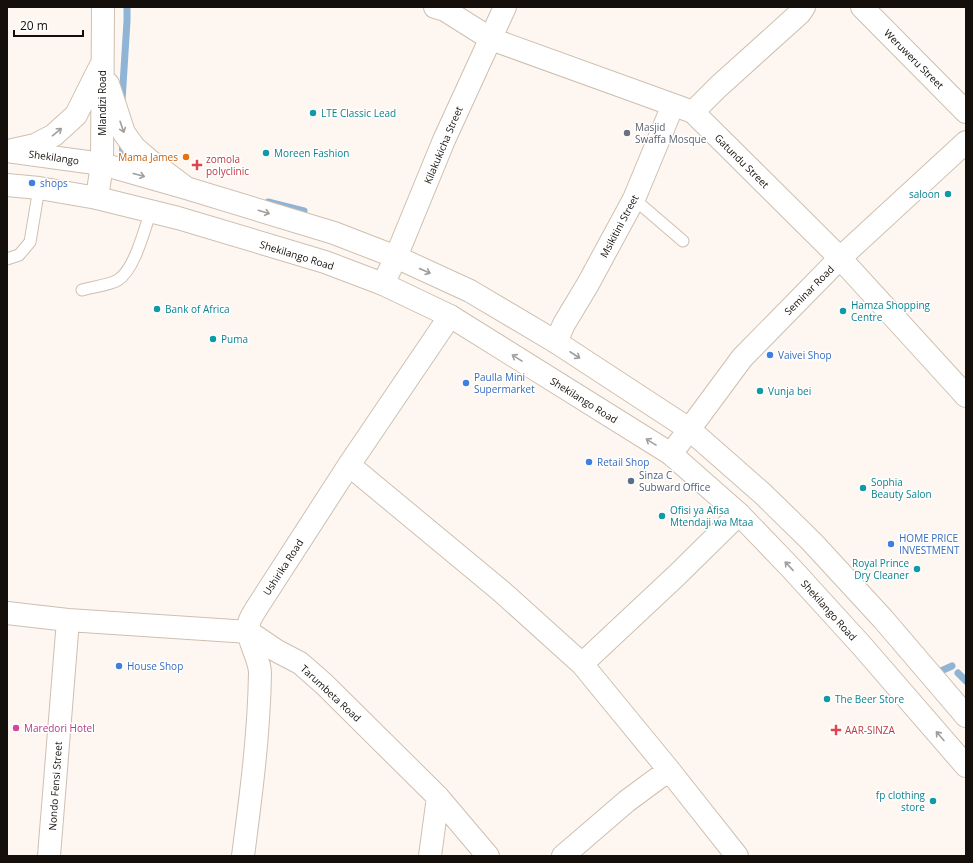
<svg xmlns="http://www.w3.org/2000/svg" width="973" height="863" font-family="'Open Sans',sans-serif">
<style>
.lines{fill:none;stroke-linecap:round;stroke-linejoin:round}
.stream{stroke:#8fb4d5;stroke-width:7}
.service-casing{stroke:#cebfb0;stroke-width:13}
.minor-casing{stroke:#cebfb0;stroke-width:24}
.tertiary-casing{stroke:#cebfb0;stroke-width:24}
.secondary-casing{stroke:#cebfb0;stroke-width:24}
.service{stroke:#fff;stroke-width:11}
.minor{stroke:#fff;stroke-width:22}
.tertiary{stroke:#fff;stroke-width:22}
.secondary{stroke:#fff;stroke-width:22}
.oneway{stroke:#a19f9d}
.culture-dot{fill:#0f9aa8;stroke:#fff;stroke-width:1.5}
.worship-dot{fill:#6b7280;stroke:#fff;stroke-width:1.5}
.food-dot{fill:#e8710a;stroke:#fff;stroke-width:1.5}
.health-dot{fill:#e0444e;stroke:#fff;stroke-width:1.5}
.shop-dot{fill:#3f7fe0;stroke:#fff;stroke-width:1.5}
.service-dot{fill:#5c6f8a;stroke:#fff;stroke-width:1.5}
.hotel-dot{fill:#d1479c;stroke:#fff;stroke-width:1.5}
.labels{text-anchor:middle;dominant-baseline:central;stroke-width:3;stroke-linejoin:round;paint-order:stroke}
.street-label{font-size:10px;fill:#140f0a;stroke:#fff}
.culture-label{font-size:10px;fill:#0d838f;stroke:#fff;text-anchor:start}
.worship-label{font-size:10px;fill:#5b616d;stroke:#fff;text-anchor:start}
.food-label{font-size:10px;fill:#c56008;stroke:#fff;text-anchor:end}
.health-label{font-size:10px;fill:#be3a42;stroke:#fff;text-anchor:start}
.shop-label{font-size:10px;fill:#366cbe;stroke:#fff;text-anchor:start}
.service-label{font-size:10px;fill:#4e5e75;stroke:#fff;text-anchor:start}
.hotel-label{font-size:10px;fill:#b23c85;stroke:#fff;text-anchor:start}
</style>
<rect width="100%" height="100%" fill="#fef7f1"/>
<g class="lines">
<path class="stream" d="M 122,101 L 127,21 L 127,7
M 122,141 L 123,155 L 133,167
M 268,202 L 304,211
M 941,671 L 952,666
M 958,673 L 966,681"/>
<g class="service-casing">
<path id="service" d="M 634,199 L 683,241
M 7,259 L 19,255 L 30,242 L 39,188
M 82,290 C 92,287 110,285 118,280 C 135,269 144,230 151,211"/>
</g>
<g class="minor-casing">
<path id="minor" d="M 435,7 L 445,10 L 491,39 L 693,112 L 840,258 L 966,396
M 862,7 L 966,112
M 693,112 L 718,87 L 800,13 L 804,7
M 383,284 L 396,257 L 444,140 L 505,7
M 556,342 L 564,324 L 588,284 L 634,199 L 673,105
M 671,454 L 742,358 L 840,258 L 966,142
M 349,465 L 501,591 L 582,664 L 669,770 L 737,856
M 7,613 L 68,620 L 249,632 L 277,651 L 300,663 L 324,684 L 438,797 L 488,856
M 582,664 L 677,575 L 739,514
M 49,856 L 68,620
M 243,856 C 251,795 259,735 260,673 C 260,657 245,638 249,623 C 250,618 254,613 256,609 L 349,465 L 450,316
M 430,856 L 438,797
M 563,856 L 627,801 L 669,770"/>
</g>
<g class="tertiary-casing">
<path id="tertiary" d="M 108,84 L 124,133 L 134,147 L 149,160 L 185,187
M 8,151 L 35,145 L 54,135 L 76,115 L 100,67
M 97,198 L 102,164 L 103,7"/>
</g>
<g class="secondary-casing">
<path id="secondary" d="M 7,151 L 102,164 L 186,188 L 334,233 L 396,257 L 470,291 L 556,342 L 689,429 L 763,494 L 812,542 L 883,619 L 966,716
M 7,185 L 39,188 L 97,198 L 178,218 L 325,262 L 383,284 L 450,316 L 671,454 L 739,514 L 790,567 L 862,646 L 966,766"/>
</g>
<use href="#service" class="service"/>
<use href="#minor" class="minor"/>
<use href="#tertiary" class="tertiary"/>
<use href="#secondary" class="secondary"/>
</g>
<defs><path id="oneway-shaft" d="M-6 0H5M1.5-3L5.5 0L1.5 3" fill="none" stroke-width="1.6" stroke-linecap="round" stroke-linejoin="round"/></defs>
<g class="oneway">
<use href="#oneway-shaft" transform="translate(122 127) rotate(71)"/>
<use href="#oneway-shaft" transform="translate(57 132) rotate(-39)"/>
<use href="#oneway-shaft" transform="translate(139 175) rotate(15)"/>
<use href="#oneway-shaft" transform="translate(264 212) rotate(17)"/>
<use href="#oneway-shaft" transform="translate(425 271) rotate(24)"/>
<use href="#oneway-shaft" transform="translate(575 355) rotate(33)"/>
<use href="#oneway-shaft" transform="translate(517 358) rotate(-148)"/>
<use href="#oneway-shaft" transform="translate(651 442) rotate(-148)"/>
<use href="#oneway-shaft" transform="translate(789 566) rotate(-133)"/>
<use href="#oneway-shaft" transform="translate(940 736) rotate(-131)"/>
</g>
<g class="culture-dot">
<circle cx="313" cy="113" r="4"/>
<circle cx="266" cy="153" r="4"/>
<circle cx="948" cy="194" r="4"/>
<circle cx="157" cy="309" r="4"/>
<circle cx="843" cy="311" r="4"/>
<circle cx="213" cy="339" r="4"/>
<circle cx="760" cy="391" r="4"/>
<circle cx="863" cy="488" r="4"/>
<circle cx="662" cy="516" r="4"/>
<circle cx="917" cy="569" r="4"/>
<circle cx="827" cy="699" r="4"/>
<circle cx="933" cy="801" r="4"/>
</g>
<circle class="worship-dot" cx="627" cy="133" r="4"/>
<circle class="food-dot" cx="186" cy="157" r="4"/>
<g class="health-dot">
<path d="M195 159h4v4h4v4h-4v4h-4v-4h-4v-4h4z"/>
<path d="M834 724h4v4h4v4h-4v4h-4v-4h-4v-4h4z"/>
</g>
<g class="shop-dot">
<circle cx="32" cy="183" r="4"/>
<circle cx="770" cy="355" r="4"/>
<circle cx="466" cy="383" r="4"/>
<circle cx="589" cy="462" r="4"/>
<circle cx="891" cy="544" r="4"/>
<circle cx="119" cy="666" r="4"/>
</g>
<circle class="service-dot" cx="631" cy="481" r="4"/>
<circle class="hotel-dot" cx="16" cy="728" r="4"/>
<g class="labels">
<g class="street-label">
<text transform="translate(914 59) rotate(45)">Weruweru Street</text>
<text transform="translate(102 103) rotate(-90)">Mlandizi Road</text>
<text transform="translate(443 145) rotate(-67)">Kilakukicha Street</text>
<text transform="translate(54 157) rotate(8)">Shekilango</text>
<text transform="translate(742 161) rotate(45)">Gatundu Street</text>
<text transform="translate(619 226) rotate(-62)">Msikitini Street</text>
<text transform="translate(297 255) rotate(17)">Shekilango Road</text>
<text transform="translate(809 290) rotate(-45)">Seminar Road</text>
<text transform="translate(584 400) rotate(32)">Shekilango Road</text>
<text transform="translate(283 567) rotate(-57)">Ushirika Road</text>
<text transform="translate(829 610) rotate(48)">Shekilango Road</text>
<text transform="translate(331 693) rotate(43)">Tarumbeta Road</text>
<text transform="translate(55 786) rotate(-86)">Nondo Fensi Street</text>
</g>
<g class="culture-label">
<text x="321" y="113">LTE Classic Lead</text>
<text x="274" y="153">Moreen Fashion</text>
<text x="940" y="194" text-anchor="end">saloon</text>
<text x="851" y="305">Hamza Shopping<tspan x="851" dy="12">Centre</tspan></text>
<text x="165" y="309">Bank of Africa</text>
<text x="221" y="339">Puma</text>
<text x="768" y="391">Vunja bei</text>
<text x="871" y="482">Sophia<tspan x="871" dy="12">Beauty Salon</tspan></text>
<text x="670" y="510">Ofisi ya Afisa<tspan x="670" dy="12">Mtendaji wa Mtaa</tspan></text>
<text x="909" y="563" text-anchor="end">Royal Prince<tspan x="909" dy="12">Dry Cleaner</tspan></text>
<text x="835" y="699">The Beer Store</text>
<text x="925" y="795" text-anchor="end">fp clothing<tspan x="925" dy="12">store</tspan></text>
</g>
<g class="worship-label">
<text x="635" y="127">Masjid<tspan x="635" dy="12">Swaffa Mosque</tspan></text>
</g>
<g class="food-label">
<text x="178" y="157">Mama James</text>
</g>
<g class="health-label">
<text x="206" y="159">zomola<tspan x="206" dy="12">polyclinic</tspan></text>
<text x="845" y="730">AAR-SINZA</text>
</g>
<g class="shop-label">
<text x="40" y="183">shops</text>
<text x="778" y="355">Vaivei Shop</text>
<text x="474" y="377">Paulla Mini<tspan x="474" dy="12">Supermarket</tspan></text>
<text x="597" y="462">Retail Shop</text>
<text x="899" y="538">HOME PRICE<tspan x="899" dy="12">INVESTMENT</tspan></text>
<text x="127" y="666">House Shop</text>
</g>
<g class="service-label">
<text x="639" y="475">Sinza C<tspan x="639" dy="12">Subward Office</tspan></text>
</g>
<g class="hotel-label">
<text x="24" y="728">Maredori Hotel</text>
</g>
</g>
<rect width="973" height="863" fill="none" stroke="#140f0a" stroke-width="16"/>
<path d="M14 30v6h69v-6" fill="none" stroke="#140f0a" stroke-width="2"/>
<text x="20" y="30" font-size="12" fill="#140f0a" stroke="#ffffff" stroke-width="3" paint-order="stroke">20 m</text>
</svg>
